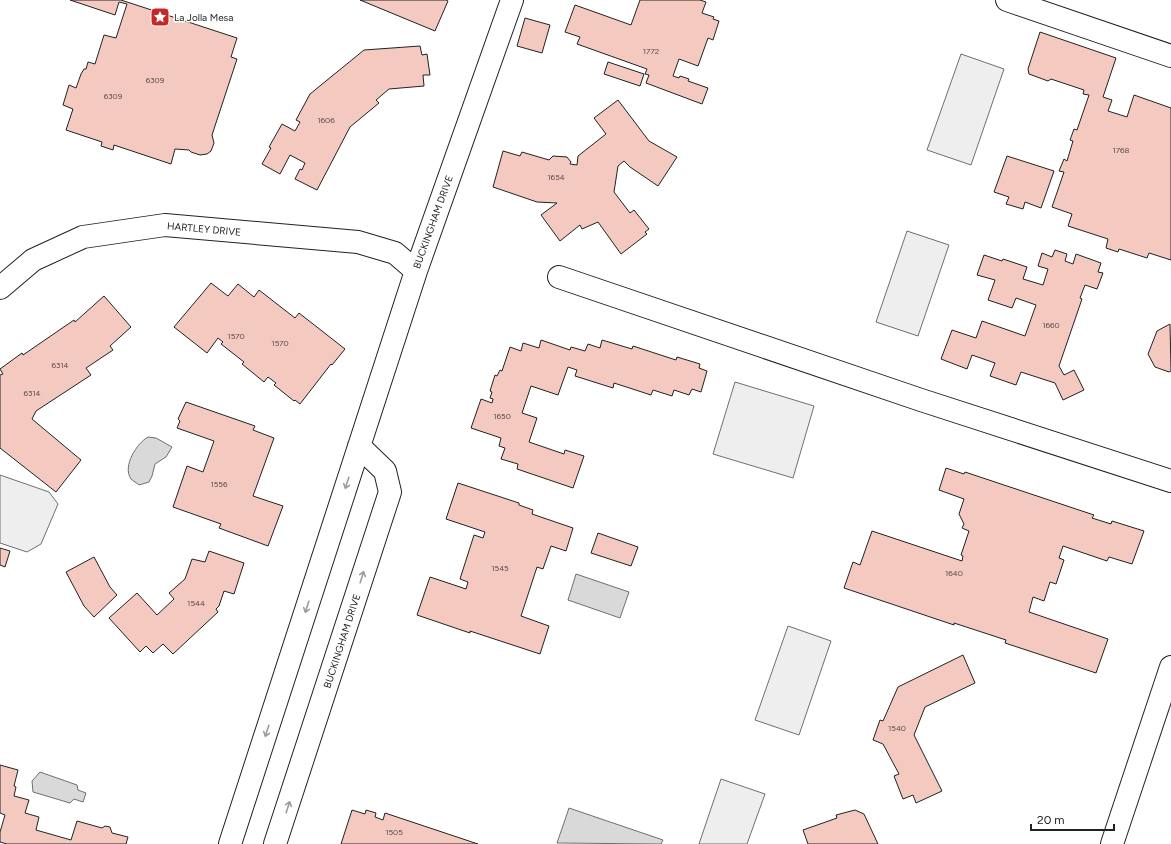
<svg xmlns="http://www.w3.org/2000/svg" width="1171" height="844" font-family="Figtree,sans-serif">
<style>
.green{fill:#eee;stroke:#6f6f6f}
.water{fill:#d9d9d9;stroke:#6f6f6f}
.building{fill:#f3c9c0;stroke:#222}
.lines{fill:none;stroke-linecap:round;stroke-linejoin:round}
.minor-casing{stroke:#222;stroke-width:24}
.minor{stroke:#fff;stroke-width:22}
.oneway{stroke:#9c9c9c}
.labels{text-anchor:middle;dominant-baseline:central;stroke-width:3;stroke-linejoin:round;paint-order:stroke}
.number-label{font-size:8px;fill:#564c4a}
.poi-label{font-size:10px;fill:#222;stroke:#fff;text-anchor:start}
.street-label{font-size:10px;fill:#222;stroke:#fff}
</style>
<rect width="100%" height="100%" fill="#fff"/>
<path class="green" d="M 961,54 L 1004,69 L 971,165 L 927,150 Z
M 907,231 L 949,245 L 918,336 L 876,322 Z
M 735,382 L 814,406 L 793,478 L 713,454 Z
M 0,475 L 49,492 L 58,504 L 41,544 L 27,552 L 0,543 Z
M 788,626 L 831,641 L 799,735 L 755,720 Z
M 721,779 L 765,794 L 747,844 L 699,844 Z"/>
<path class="water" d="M 148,437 L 156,438 L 172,447 L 166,457 L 155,464 L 152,476 L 149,482 L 139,485 C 137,483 133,481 131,479 C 122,466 137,443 148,437 Z
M 576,574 L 629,592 L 620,618 L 568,600 Z
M 40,772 L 77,785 L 78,790 L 86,793 L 83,802 L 74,799 L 70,803 L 33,792 L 32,781 Z
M 569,808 L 663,840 L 661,844 L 557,843 Z"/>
<path class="building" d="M 70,0 L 121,0 L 237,38 L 231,57 L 237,59 L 212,135 L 214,143 L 211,151 L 207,154 L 200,155 L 191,152 L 189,150 L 175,149 L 171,164 L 114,145 L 113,150 L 101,146 L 102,142 L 66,130 L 73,109 L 63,105 L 69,85 L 76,88 L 81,74 L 84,69 L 86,69 L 88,62 L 95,64 L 104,35 L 116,38 L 127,4 L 119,2 L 115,15 Z
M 360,0 L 446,0 L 448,1 L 435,31 Z
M 640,0 L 700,0 L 706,2 L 702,13 L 714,17 L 713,19 L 719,21 L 713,40 L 708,38 L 698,66 L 679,59 L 673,76 L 679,78 L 680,76 L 689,79 L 688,81 L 708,88 L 702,104 L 646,83 L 649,75 L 645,74 L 647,69 L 577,44 L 580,37 L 565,32 L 575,5 L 631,25 Z
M 525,18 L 550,25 L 542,53 L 517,46 Z
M 1040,32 L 1116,58 L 1103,97 L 1112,100 L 1108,111 L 1127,117 L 1134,95 L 1171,108 L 1171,260 L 1149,253 L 1147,258 L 1119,249 L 1118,252 L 1106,248 L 1108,239 L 1068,226 L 1072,214 L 1052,207 L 1064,172 L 1059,171 L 1064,159 L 1067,161 L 1073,141 L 1070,140 L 1074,129 L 1077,130 L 1089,95 L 1083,94 L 1084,90 L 1051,79 L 1048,81 L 1029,74 L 1028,69 Z
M 420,46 L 422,55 L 427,54 L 430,75 L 423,75 L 424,86 L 389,89 L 376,100 L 379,103 L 350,127 L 317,190 L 295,179 L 300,169 L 302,170 L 305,163 L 290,155 L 280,174 L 262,164 L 271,148 L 269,147 L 282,124 L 295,131 L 300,122 L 296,120 L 310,94 L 364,50 Z
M 608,62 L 644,74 L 640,86 L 604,74 Z
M 618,100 L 649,141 L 677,157 L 658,186 L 630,167 L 624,161 L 618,166 L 614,192 L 630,213 L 634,210 L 649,229 L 645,232 L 647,234 L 621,254 L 598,222 L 582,229 L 580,225 L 560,241 L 541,215 L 557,203 L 537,202 L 493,187 L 503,151 L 520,156 L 522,152 L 549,160 L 553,156 L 567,157 L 571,162 L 570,164 L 577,165 L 578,156 L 606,134 L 594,118 Z
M 1007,156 L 1054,171 L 1041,208 L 1025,202 L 1023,209 L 1006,204 L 1009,197 L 994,192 Z
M 1055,250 L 1067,254 L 1065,261 L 1073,264 L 1076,254 L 1101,263 L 1098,272 L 1103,273 L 1097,289 L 1085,285 L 1080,298 L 1082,299 L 1059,366 L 1064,375 L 1074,370 L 1084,390 L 1063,400 L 1055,383 L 1021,372 L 1016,385 L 990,376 L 995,363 L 972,355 L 967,369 L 941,359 L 952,330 L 976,338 L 982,321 L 1025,336 L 1036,305 L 1016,298 L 1012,308 L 988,300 L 995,280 L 977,275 L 984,255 L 1002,261 L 1003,259 L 1027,267 L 1023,279 L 1043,285 L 1048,269 L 1038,266 L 1042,253 L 1052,257 Z
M 211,283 L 228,296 L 238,284 L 254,297 L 259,290 L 295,318 L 299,313 L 345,349 L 332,365 L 331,364 L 300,404 L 295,400 L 294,401 L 274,385 L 276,383 L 268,377 L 264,382 L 242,364 L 244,362 L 221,344 L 223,342 L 218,338 L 207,353 L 174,327 Z
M 104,296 L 131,327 L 110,346 L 113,350 L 86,368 L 91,375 L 36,411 L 32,419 L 81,460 L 56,492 L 0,448 L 0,375 L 3,374 L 0,369 L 22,353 L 23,355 L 74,320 L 75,322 Z
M 1170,324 L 1171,371 L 1169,372 L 1155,367 L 1148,354 L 1157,331 Z
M 541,340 L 570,350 L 571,347 L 585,351 L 588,344 L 600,348 L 602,340 L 632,349 L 633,346 L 676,360 L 677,357 L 700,364 L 699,368 L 707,371 L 701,392 L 692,389 L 689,395 L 674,390 L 672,396 L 653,390 L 651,395 L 614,383 L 613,388 L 575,376 L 577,370 L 568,367 L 558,395 L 531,386 L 522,413 L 537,418 L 529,442 L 564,454 L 565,450 L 584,456 L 573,488 L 517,469 L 518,464 L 501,459 L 505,448 L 499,446 L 501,438 L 471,428 L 481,399 L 492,403 L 493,399 L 490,398 L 492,392 L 490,391 L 495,375 L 497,376 L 500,370 L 502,371 L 510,347 L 521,351 L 523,343 L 539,348 Z
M 186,402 L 255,426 L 253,430 L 274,438 L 253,496 L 283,506 L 268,546 L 219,528 L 221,524 L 173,507 L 187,466 L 203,472 L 214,441 L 177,428 L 180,421 L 178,419 Z
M 946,468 L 964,474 L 965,472 L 1094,515 L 1092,518 L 1111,524 L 1112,521 L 1144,531 L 1132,564 L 1109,557 L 1107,561 L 1063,546 L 1059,558 L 1064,560 L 1056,584 L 1050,582 L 1044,601 L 1033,597 L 1029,612 L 1108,639 L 1096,673 L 1005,643 L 1006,640 L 954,623 L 954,625 L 844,588 L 853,562 L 860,565 L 872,531 L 962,561 L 963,556 L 961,555 L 969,531 L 962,528 L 964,524 L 959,514 L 964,499 L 939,490 Z
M 458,483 L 519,503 L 519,505 L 533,510 L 532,514 L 573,528 L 566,551 L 551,546 L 543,569 L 537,567 L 521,616 L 549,626 L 540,654 L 470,631 L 470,633 L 417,615 L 430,577 L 466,589 L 468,582 L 460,579 L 474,535 L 483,538 L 485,532 L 446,519 Z
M 598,533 L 638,547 L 631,566 L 591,553 Z
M 0,548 L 10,551 L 5,567 L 0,565 Z
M 209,551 L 244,563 L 234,594 L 224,591 L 219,606 L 216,609 L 218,612 L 173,654 L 163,644 L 153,653 L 146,646 L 140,652 L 109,618 L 137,593 L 157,615 L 174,599 L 169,593 L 185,579 L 192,559 L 205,562 Z
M 94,557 L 110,587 L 117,595 L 94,617 L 84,606 L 66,572 Z
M 963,655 L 975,683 L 925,707 L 914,735 L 942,791 L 916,803 L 913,795 L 903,799 L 894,776 L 899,774 L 883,744 L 873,740 L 880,720 L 883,721 L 898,687 Z
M 0,765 L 18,770 L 14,786 L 16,787 L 14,796 L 29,800 L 25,813 L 39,817 L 36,830 L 71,840 L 77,821 L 102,828 L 105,826 L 110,827 L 112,833 L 128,837 L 126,844 L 7,844 L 0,842 L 0,832 L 5,815 L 0,813 Z
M 352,810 L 365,814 L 366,810 L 376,813 L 375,817 L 383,820 L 385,813 L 478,844 L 341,844 Z
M 855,810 L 864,814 L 878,844 L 808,844 L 803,830 L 837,818 L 836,815 Z"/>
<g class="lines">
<g class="minor-casing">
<path id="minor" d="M 1007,0 L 1171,56
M 559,277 L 921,400 L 1171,481
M 0,288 L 33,260 L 83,237 L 165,225 L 358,242 L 395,253 L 416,271
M 230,844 L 416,271 L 512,0
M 275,844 L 390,492 L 385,471 L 359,446
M 1112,844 L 1171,667"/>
</g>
<use href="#minor" class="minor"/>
</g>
<defs><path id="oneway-shaft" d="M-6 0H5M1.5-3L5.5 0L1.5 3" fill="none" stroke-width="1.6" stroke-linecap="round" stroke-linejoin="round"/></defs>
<g class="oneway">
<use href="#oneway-shaft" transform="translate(347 483) rotate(108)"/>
<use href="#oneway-shaft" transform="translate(362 577) rotate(-72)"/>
<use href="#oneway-shaft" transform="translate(307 607) rotate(108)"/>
<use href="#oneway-shaft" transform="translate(267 731) rotate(108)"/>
<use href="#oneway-shaft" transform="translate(288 807) rotate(-72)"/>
</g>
<defs>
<g id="sight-square" transform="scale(1)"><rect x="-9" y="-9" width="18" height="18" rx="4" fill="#c62828" stroke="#fff"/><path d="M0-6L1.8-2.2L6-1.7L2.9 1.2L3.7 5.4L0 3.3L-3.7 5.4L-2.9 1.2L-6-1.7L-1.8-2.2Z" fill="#fff"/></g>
</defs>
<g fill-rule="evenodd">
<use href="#sight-square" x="160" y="17"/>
</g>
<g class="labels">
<g class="number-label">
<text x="651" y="51">1772</text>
<text x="155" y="80">6309</text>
<text x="113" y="96">6309</text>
<text x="326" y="120">1606</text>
<text x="1121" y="150">1768</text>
<text x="556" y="177">1654</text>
<text x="1051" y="325">1660</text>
<text x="236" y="336">1570</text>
<text x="280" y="343">1570</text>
<text x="60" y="365">6314</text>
<text x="32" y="393">6314</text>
<text x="502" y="416">1650</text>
<text x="219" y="484">1556</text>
<text x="500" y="568">1545</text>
<text x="954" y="573">1640</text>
<text x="196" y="603">1544</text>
<text x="897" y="728">1540</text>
<text x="394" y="832">1505</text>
</g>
<g class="poi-label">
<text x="174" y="17">La Jolla Mesa</text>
</g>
<g class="street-label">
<text transform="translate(433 222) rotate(-70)">BUCKINGHAM DRIVE</text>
<text transform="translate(204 229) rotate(5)">HARTLEY DRIVE</text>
<text transform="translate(342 641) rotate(-72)">BUCKINGHAM DRIVE</text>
</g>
</g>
<path d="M1031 824v6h83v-6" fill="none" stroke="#222222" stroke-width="2"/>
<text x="1037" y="824" font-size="12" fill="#222222" stroke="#ffffff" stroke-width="3" paint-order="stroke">20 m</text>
</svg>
